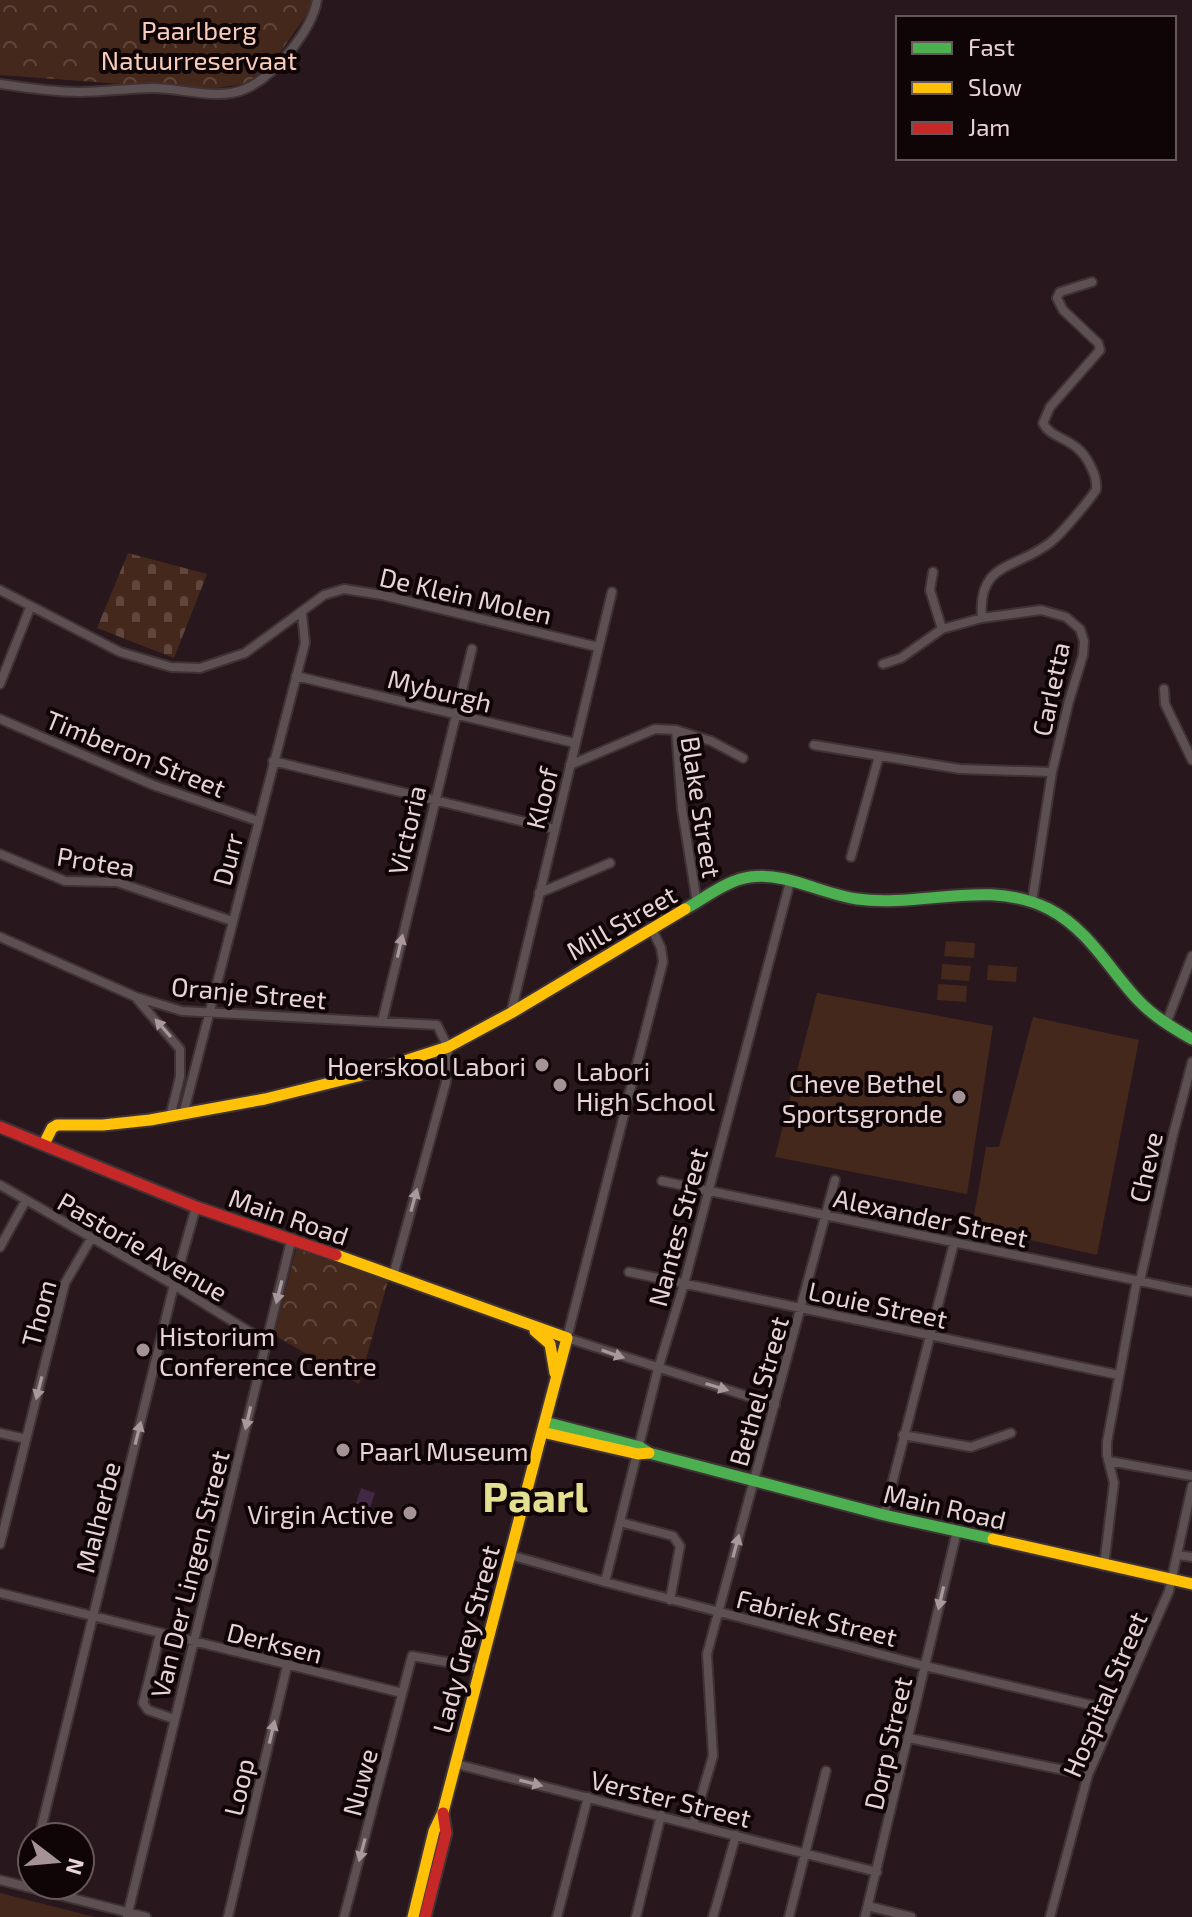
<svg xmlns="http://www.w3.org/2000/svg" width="1192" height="1917" font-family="'Exo 2',sans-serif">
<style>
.cemetery{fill:url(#cemetery-stones)}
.park{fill:url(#park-crowns)}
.garden{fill:#45281c}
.water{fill:#422845}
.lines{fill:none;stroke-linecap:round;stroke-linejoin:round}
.street-casing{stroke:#3f3235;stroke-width:12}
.fast-casing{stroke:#3f3235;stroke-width:15}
.slow-casing{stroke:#3f3235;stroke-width:15}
.jam-casing{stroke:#3f3235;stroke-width:15}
.street{stroke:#5c5053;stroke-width:8}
.fast{stroke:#4caf50;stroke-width:11}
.slow{stroke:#ffc107;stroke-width:11}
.jam{stroke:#c62828;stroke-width:11}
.oneway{fill:#a9989c}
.poi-dot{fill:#a59296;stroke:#0f0406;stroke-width:3}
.labels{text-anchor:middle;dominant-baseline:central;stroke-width:8;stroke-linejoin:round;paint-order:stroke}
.park-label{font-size:26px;fill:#f8cdba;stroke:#0f0406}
.street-label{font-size:26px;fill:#e8d3d7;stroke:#0f0406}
.poi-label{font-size:26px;fill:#e8d3d7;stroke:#0f0406;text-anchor:end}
.town-label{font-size:42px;font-weight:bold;fill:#e4e091;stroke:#0f0406}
</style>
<defs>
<pattern id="cemetery-stones" width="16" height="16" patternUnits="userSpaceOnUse" patternTransform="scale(2)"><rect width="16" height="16" fill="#45281c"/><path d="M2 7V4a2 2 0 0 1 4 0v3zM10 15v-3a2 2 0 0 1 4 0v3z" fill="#60463c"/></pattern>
<pattern id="park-crowns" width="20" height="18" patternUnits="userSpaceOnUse" patternTransform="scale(2)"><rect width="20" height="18" fill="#45281c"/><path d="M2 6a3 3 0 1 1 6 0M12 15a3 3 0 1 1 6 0" fill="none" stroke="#60463c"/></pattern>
</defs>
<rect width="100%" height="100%" fill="#28181d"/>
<path class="cemetery" d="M 128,553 L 207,574 L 174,658 L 97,628 Z"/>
<path class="park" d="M 0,0 L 317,0 L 260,81 L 205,90 L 0,75 Z
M 296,1249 L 388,1281 L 359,1384 L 274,1335 Z"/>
<path class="garden" d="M 946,941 L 975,943 L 974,958 L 944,956 Z
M 942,964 L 971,966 L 969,981 L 941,979 Z
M 988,965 L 1017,967 L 1016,982 L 987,980 Z
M 938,984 L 967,986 L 966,1002 L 937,1000 Z
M 817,993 L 993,1026 L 967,1194 L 775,1157 Z
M 1033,1017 L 1139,1040 L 1097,1255 L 972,1227 L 986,1147 L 999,1147 Z
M 0,1893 L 95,1917 L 0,1917 Z"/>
<path class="water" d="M 361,1488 L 375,1493 L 365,1523 L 351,1519 Z"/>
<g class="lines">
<g class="street-casing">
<path id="street" d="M 0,84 C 26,88 54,92 80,92 C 104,92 129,88 154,88 C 182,88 218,101 245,89 C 274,77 312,30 317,0
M 933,572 L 930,590 L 942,629
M 0,590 L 120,652 L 171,667 L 200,668 L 245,653 L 324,595 L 344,589 L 382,595 L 598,647
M 982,618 C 977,561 1016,570 1051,542 C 1063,532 1087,503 1096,490 C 1097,480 1094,473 1090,465 C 1076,436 1052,441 1043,423 L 1050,407 L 1100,350 L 1098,343 L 1063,310 L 1057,298 L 1060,292 L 1092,282
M 883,664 L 901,658 L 942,629 L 982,618 L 1041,610 L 1066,617 L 1080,629 L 1084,641 L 1083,655 L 1069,701 L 1052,772 L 1032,902
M 296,676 L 575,743
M 0,684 L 30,608
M 1164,689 L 1165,704 L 1192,760
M 0,719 L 153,785 L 258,821
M 676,730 L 711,741 L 743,758
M 814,745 L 960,769 L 1052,772
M 273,761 L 554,829
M 570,765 L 655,729 L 676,730 L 682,809 L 697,903
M 0,854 L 65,881 L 117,882 L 232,921
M 851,857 L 879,756
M 539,893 L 610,863
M 652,929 L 661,948 L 663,962 L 567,1338 L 775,1405
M 0,937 L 136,997 L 182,1011 L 437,1025 L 448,1047 L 446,1082 L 393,1276
M 137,999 L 180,1049 L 180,1077 L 170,1117
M 511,1013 L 612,592
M 382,1022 L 472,649
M 1166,1024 L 1192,956
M 183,1115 L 305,643 L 302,614
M 662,1181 L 1192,1292
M 0,1185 L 174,1285 L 266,1342
M 0,1247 L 26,1200
M 629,1272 L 1119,1375
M 1140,1281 L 1173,1135 L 1192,1062
M 0,1433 L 26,1439
M 903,1435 L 971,1447 L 1011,1433
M 1109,1461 L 1192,1476
M 884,1515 L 954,1243
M 620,1522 L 673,1536 L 680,1546 L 670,1600
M 0,1544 L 65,1283 L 92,1237
M 510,1555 L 605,1582 L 925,1666 L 1116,1711
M 1177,1555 L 1192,1557
M 1104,1566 L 1114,1483 L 1107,1455 L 1107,1442 L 1137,1280
M 605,1582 L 658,1369 L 684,1284 L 790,882
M 0,1593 L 402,1693
M 160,1634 L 143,1703 L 148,1710 L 174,1719
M 1092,1707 L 1097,1725 L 1095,1752
M 909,1738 L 1088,1775
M 456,1764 L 877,1872
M 693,1824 L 713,1756 L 707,1654 L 835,1180
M 39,1837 L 174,1285 L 196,1207
M 0,1880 L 146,1917
M 26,1887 L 32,1865
M 868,1906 L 911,1917
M 127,1917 L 291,1241
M 228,1917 L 287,1666
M 344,1917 L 412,1656 L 481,1668
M 557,1917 L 588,1797
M 636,1917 L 661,1815
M 713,1917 L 736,1835
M 789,1917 L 826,1771
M 865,1917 L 957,1531
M 1050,1917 L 1088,1775 L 1169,1591 L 1192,1486"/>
</g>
<g class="fast-casing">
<path id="fast" d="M 685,909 C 705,898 727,880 750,877 C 787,872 821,894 857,899 C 921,908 988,878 1049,909 C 1088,929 1109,969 1138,1000 C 1153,1016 1173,1028 1192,1039
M 545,1422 L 640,1447 L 649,1453 L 884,1515 L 993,1539"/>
</g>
<g class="slow-casing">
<path id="slow" d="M 44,1144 L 52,1128 L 57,1125 L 103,1125 L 150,1120 L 265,1099 L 358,1076 L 448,1047 L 511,1013 L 685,909
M 336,1255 L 567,1338 L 542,1432 L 638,1454 L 649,1453
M 535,1331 L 550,1344 L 555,1373
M 993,1539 L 1192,1584
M 413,1917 L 434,1831 L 443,1812 L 542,1432"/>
</g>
<g class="jam-casing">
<path id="jam" d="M 0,1127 L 196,1207 L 336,1255
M 425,1917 L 446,1833 L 443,1813"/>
</g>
<use href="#street" class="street"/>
<use href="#fast" class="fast"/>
<use href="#slow" class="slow"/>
<use href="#jam" class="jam"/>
</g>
<defs><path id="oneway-solid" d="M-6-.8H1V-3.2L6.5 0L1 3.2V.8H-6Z" transform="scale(2)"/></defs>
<g class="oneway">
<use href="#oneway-solid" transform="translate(400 946) rotate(-77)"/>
<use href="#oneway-solid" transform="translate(163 1028) rotate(-131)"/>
<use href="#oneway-solid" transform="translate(414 1200) rotate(-75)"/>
<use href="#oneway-solid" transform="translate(279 1292) rotate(104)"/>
<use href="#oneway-solid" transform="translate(613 1354) rotate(19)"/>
<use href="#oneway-solid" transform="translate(717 1387) rotate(17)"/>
<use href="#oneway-solid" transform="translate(39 1388) rotate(104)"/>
<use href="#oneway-solid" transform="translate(248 1418) rotate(103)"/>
<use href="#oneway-solid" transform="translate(138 1433) rotate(-76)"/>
<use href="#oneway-solid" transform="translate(736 1546) rotate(-75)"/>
<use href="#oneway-solid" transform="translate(941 1598) rotate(103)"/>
<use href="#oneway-solid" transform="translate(272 1732) rotate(-77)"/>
<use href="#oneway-solid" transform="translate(531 1783) rotate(14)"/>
<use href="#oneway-solid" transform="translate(362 1850) rotate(105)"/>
</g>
<g class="poi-dot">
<circle cx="542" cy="1065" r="8"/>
<circle cx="560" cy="1085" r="8"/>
<circle cx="959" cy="1097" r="8"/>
<circle cx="143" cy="1350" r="8"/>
<circle cx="343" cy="1450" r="8"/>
<circle cx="410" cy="1513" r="8"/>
</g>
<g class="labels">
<g class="park-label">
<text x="199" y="29">Paarlberg<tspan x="199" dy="30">Natuurreservaat</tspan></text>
</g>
<g class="street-label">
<text transform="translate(466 595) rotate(13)">De Klein Molen</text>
<text transform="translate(1050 689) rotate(-78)">Carletta</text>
<text transform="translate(440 690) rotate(14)">Myburgh</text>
<text transform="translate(136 753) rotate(22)">Timberon Street</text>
<text transform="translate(541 798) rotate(-76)">Kloof</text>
<text transform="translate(702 807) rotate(81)">Blake Street</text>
<text transform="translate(406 830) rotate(-77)">Victoria</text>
<text transform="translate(227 859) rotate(-75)">Durr</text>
<text transform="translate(96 861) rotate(9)">Protea</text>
<text transform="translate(621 922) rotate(-30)">Mill Street</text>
<text transform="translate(249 992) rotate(5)">Oranje Street</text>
<text transform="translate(1145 1167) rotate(-77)">Cheve</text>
<text transform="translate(289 1216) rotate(19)">Main Road</text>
<text transform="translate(931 1217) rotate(12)">Alexander Street</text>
<text transform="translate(677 1227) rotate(-75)">Nantes Street</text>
<text transform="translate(143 1246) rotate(30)">Pastorie Avenue</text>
<text transform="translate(878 1304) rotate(12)">Louie Street</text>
<text transform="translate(38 1313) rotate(-75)">Thom</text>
<text transform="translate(758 1391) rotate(-74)">Bethel Street</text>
<text transform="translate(945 1506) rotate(13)">Main Road</text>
<text transform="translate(97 1517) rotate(-76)">Malherbe</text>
<text transform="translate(189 1574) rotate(-76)">Van Der Lingen Street</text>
<text transform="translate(817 1617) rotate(14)">Fabriek Street</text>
<text transform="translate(465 1639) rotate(-75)">Lady Grey Street</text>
<text transform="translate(275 1642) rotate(14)">Derksen</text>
<text transform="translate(1104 1694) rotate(-67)">Hospital Street</text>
<text transform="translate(887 1743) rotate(-77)">Dorp Street</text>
<text transform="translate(359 1782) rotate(-75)">Nuwe</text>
<text transform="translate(238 1787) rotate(-77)">Loop</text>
<text transform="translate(671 1798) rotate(14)">Verster Street</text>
</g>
<g class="poi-label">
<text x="526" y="1065">Hoerskool Labori</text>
<text x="576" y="1070" text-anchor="start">Labori<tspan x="576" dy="30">High School</tspan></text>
<text x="943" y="1082">Cheve Bethel<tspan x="943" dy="30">Sportsgronde</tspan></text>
<text x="159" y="1335" text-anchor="start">Historium<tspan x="159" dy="30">Conference Centre</tspan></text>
<text x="359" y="1450" text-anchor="start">Paarl Museum</text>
<text x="394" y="1513">Virgin Active</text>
</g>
<g class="town-label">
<text x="535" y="1495">Paarl</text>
</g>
</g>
<rect x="896" y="16" width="280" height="144" fill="#0f0406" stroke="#66575a" stroke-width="2"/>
<rect x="912" y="42" width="40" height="12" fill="#4caf50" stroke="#66575a" stroke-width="2"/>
<text x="968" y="56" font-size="24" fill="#e8d3d7">Fast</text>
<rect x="912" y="82" width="40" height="12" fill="#ffc107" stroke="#66575a" stroke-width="2"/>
<text x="968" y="96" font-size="24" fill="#e8d3d7">Slow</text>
<rect x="912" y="122" width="40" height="12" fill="#c62828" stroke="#66575a" stroke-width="2"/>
<text x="968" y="136" font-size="24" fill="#e8d3d7">Jam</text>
<g transform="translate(56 1861) rotate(106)"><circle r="38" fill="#0f0406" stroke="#66575a" stroke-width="2"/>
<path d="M0-6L14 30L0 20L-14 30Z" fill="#a59296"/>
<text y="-12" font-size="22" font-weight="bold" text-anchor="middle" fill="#e8d3d7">N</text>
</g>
</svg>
